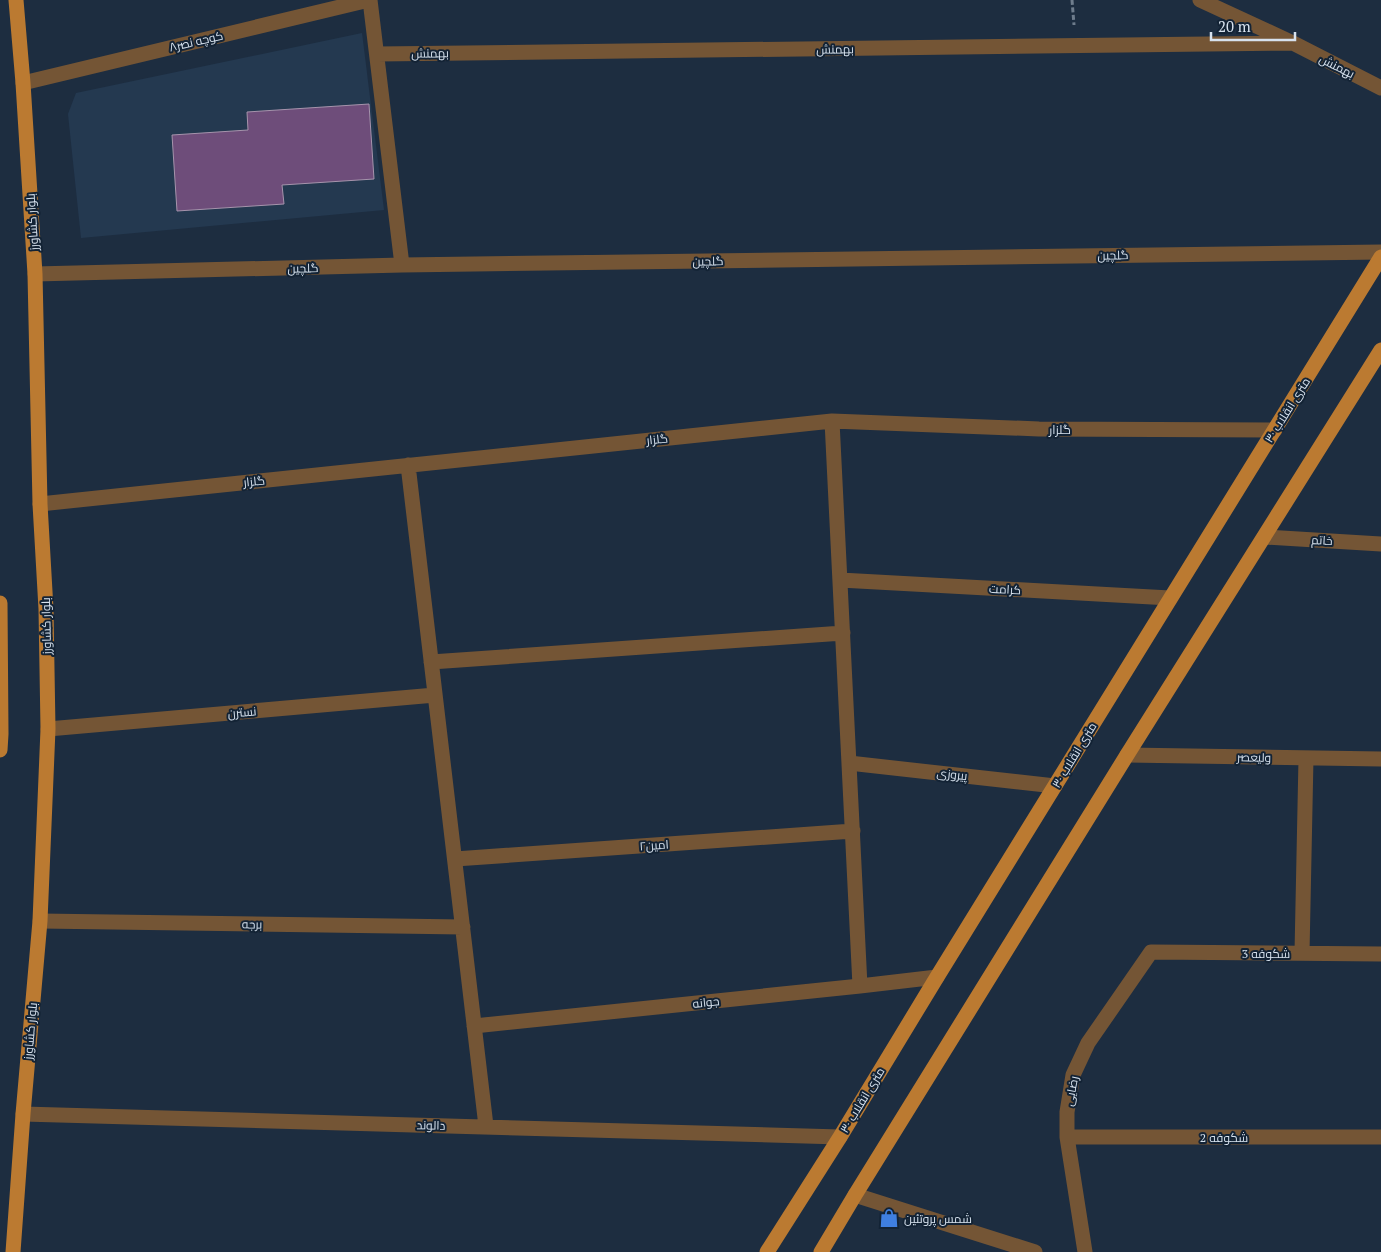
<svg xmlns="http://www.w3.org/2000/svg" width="1381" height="1252" font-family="'PT Serif',Cairo,serif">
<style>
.built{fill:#243950}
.building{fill:#6e4d7a;stroke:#a694ac}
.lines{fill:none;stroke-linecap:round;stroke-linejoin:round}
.path{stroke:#6e7c8c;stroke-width:3;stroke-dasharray:5 2.5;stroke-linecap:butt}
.minor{stroke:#745535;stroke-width:15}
.major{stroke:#bb7a31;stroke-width:15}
.labels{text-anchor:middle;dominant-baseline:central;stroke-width:4;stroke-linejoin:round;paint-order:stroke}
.street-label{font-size:12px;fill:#d7e2ee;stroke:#132335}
.poi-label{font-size:12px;fill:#d7e2ee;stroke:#132335;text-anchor:start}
</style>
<rect width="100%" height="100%" fill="#1d2d40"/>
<path class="built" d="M 362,33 L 384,210 L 81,238 L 68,114 L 76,93 Z"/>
<path class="building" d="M 369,104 L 374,179 L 282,185 L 284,204 L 177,211 L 172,135 L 248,130 L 247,112 Z"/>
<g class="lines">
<path class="path" d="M 1072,0 L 1074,25"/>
<path class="minor" d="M 370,0 L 402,265
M 1200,0 L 1293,43 L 1381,88
M 377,54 L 1293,43
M 23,83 L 369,0
M 35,274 L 402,265 L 1381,252
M 832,421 L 860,986
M 408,465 L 486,1126
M 40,504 L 832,421 L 1039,429 L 1275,430
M 1264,537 L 1381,544
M 840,580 L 1170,598
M 431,662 L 843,633
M 48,729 L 435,695
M 1127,755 L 1381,759
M 849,763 L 1055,786
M 455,859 L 853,831
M 40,921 L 463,927
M 1302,953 L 1306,758
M 474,1026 L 860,986 L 937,977
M 23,1114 L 840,1137
M 1067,1137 L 1381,1137
M 855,1195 L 1035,1252
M 1085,1252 L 1067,1137 L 1067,1112 L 1073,1075 L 1088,1043 L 1151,952 L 1381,954"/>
<path class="major" d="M 0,603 L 1,734 L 0,750
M 13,1252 L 23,1114 L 40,921 L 48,729 L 46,609 L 40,504 L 35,274 L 23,83 L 16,0
M 767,1252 L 840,1137 L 937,977 L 1381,257
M 821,1252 L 855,1195 L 1127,755 L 1381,350"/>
</g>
<defs>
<g id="shop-bare" transform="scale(1.5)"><path d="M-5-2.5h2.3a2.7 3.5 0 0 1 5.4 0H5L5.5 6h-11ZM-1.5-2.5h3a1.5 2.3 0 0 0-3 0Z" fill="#3f7fe0" stroke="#132335" stroke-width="2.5" paint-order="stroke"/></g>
</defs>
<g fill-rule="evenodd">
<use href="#shop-bare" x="889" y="1218"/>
</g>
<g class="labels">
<g class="street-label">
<text transform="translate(196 41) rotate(-13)">کوچه نصر۸</text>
<text transform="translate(835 49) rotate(-1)">بهمنش</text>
<text transform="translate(430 53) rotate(-1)">بهمنش</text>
<text transform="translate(1337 66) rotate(27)">بهمنش</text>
<text transform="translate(32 222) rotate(-94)">بلوار کشاورز</text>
<text transform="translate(1113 255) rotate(-1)">گلچین</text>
<text transform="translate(708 261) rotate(-1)">گلچین</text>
<text transform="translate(303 268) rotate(-1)">گلچین</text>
<text transform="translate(1287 410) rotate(-58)">۳۰ متری انقلاب</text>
<text x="1060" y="429">گلزار</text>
<text transform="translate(657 439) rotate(-6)">گلزار</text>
<text transform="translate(254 481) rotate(-6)">گلزار</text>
<text transform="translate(1322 540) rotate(3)">خاتم</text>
<text transform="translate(1005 589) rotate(3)">کرامت</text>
<text transform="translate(46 626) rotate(-91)">بلوار کشاورز</text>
<text transform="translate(242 712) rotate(-5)">نسترن</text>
<text transform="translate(1074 755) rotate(-59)">۳۰ متری انقلاب</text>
<text transform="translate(1254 757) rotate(1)">ولیعصر</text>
<text transform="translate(952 774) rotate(6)">پیروزی</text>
<text transform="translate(654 845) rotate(-4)">امین۲</text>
<text transform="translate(252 924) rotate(1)">برجه</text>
<text x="1266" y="953">شکوفه 3</text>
<text transform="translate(706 1002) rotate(-6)">جوانه</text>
<text transform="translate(30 1031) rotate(-85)">بلوار کشاورز</text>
<text transform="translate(1071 1091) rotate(-79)">رضایی</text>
<text transform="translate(862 1100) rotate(-59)">۳۰ متری انقلاب</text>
<text transform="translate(431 1125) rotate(1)">دالوند</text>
<text x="1224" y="1137">شکوفه 2</text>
</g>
<g class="poi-label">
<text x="904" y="1218">شمس پروتئین</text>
</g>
</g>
<path d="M1211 32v8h84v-8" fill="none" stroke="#d7e2ee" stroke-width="2.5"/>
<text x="1218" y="32" font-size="15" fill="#d7e2ee" stroke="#132335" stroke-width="4" paint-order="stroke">20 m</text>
</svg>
